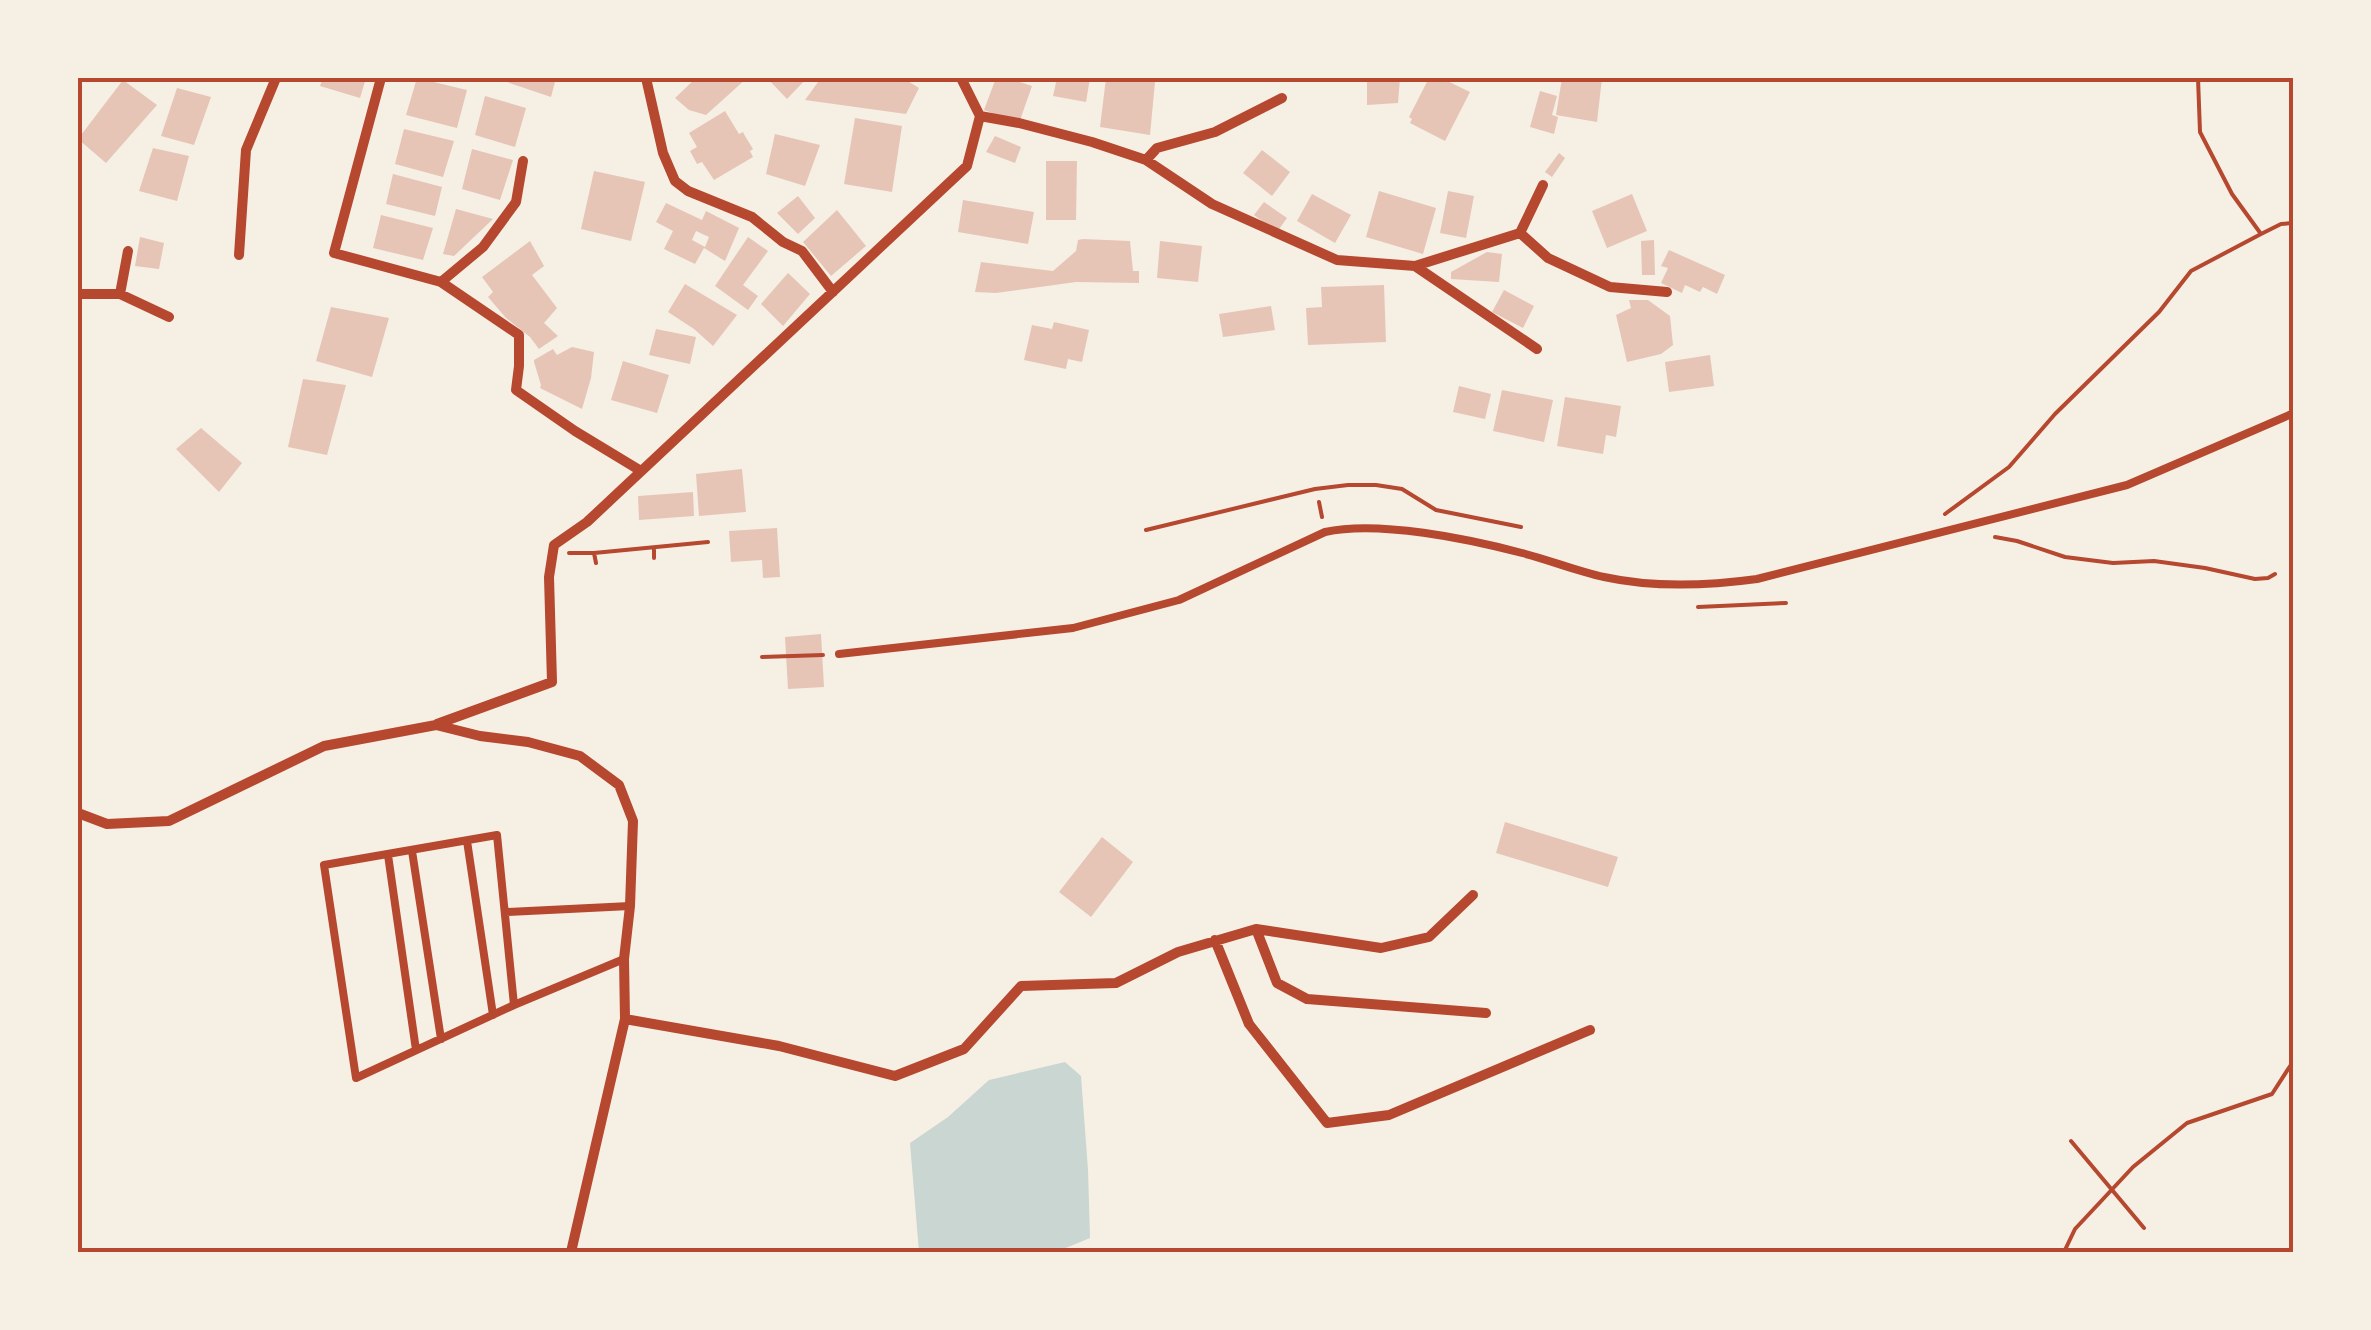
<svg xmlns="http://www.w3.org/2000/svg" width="2371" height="1330" font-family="'Asap Condensed',sans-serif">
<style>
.water{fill:#c9d6d2}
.building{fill:#e6c5b7;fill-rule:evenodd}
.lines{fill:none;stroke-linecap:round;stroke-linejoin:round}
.path{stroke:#b5482f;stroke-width:4}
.service{stroke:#b5482f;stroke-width:8}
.minor{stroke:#b5482f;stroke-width:10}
.neatline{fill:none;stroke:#b5482f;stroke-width:4}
</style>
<rect width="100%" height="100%" fill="#f6efe4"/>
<path class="water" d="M 1065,1062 L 1081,1076 L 1088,1170 L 1090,1238 L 1056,1252 L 919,1252 L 910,1143 L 948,1117 L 989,1080 Z"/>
<path class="building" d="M 323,78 L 366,78 L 360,98 L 320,86 Z
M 417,78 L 467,90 L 457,128 L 406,115 Z
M 501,78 L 556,78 L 551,97 L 501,80 Z
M 696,78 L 747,78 L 706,115 L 689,110 L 675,98 Z
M 767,78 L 807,78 L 787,99 Z
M 821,78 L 903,78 L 919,88 L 906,114 L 805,100 Z
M 996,78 L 1008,78 L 1032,86 L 1019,123 L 984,110 Z
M 1057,78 L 1090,78 L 1086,102 L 1053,96 Z
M 1106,78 L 1145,78 L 1155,82 L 1150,135 L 1100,127 Z
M 1367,78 L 1400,78 L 1398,103 L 1367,105 Z
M 1429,78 L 1441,78 L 1470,92 L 1445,141 L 1410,123 L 1412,119 L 1409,117 Z
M 1562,78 L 1602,78 L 1597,122 L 1556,115 Z
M 123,80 L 157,105 L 106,163 L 78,139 Z
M 177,88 L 211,97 L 194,145 L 161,136 Z
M 1540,91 L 1557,96 L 1552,115 L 1558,117 L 1554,134 L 1530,127 Z
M 485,96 L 526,108 L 515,147 L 475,135 Z
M 725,111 L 739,134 L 743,132 L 745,136 L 753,149 L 750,151 L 753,157 L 714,180 L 702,162 L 697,164 L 690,151 L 697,147 L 689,133 Z
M 855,118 L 902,126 L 892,192 L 844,184 Z
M 404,129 L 454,141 L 443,177 L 395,164 Z
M 775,134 L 820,145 L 805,186 L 766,174 Z
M 995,136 L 1021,147 L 1015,163 L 986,152 Z
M 153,148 L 189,156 L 177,201 L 139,191 Z
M 472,149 L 513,160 L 500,200 L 462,189 Z
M 1262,150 L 1290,172 L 1272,196 L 1243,173 Z
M 1559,153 L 1565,158 L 1552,177 L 1545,172 Z
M 1046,161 L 1077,161 L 1076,220 L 1046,220 Z
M 594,171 L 645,182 L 631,241 L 581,229 Z
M 393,174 L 442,187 L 435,216 L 386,204 Z
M 1379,191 L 1436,208 L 1423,254 L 1366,237 Z
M 1448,191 L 1474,196 L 1466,238 L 1440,233 Z
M 1312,194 L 1351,215 L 1335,243 L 1297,221 Z
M 1632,194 L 1647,231 L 1607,248 L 1592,211 Z
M 798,196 L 815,218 L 798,234 L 777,213 Z
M 963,200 L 1034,212 L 1028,244 L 958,232 Z
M 1264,202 L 1287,218 L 1277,232 L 1254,215 Z
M 666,203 L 702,220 L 706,211 L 739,228 L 725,261 L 704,248 L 695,264 L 664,249 L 673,231 L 656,222 ZM 696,231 L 709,237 L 705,247 L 692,240 Z
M 456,209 L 493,219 L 454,256 L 443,254 Z
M 837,210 L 866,246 L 831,276 L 803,242 Z
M 381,215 L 433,228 L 423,260 L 373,248 Z
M 140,237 L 164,243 L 159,269 L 135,266 Z
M 748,237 L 768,251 L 743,285 L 758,296 L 748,310 L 715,286 Z
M 1083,239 L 1130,241 L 1133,271 L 1139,271 L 1139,283 L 1076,282 L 996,293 L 975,292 L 981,262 L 1053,271 L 1076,251 L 1078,240 Z
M 1654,240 L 1655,275 L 1642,275 L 1641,241 Z
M 530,241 L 544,266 L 532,275 L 557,308 L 544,323 L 558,336 L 539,349 L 530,337 L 506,318 L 488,297 L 493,292 L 482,277 Z
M 1160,241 L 1202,246 L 1198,282 L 1157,278 Z
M 1669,250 L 1725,275 L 1717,294 L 1703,287 L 1700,292 L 1685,285 L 1682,293 L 1661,283 L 1668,268 L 1661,266 Z
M 1487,252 L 1502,254 L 1499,282 L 1451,279 L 1451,272 Z
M 788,273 L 810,294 L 783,326 L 761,304 Z
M 685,284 L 737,315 L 713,346 L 694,329 L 668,312 Z
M 1384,285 L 1386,342 L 1308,345 L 1306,308 L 1322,307 L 1321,287 Z
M 1504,290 L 1534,306 L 1523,328 L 1492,312 Z
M 1629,300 L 1648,300 L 1670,316 L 1673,345 L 1661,354 L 1627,362 L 1616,315 L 1631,308 Z
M 1271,306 L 1275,330 L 1223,337 L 1219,314 Z
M 331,307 L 389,318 L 372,377 L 316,361 Z
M 1054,322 L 1089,330 L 1082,362 L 1068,359 L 1066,369 L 1024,360 L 1032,325 L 1052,329 Z
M 656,329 L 696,337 L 690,364 L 649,355 Z
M 572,347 L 594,352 L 591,378 L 582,409 L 540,388 L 541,385 L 534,362 L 534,360 L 553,349 L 557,355 Z
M 1710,355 L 1714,386 L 1669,392 L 1665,362 Z
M 623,361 L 669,375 L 657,413 L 611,400 Z
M 303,379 L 346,385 L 327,455 L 288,447 Z
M 1459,386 L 1491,394 L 1485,419 L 1453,412 Z
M 1502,390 L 1553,400 L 1544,442 L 1493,431 Z
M 1565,397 L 1621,406 L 1616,437 L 1606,435 L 1603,454 L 1557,446 Z
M 201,428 L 242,463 L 219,492 L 176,449 Z
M 742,469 L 746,512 L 699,516 L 696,474 Z
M 693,492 L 694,516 L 639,520 L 638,496 Z
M 777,528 L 780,577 L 763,578 L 762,560 L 731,562 L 729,531 Z
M 821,634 L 824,687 L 788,689 L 785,637 Z
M 1505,822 L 1618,857 L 1608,887 L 1496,853 Z
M 1102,837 L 1133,862 L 1091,917 L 1059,892 Z"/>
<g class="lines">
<path class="path" d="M 2261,234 L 2281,224 L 2294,223
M 1319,502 L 1322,517
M 1945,514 L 2009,467 L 2055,414 L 2159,312 L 2191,271 L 2261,234 L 2232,194 L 2200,132 L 2198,78
M 1146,530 L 1315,489 L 1348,485 L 1376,485 L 1402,489 L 1436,510 L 1521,527
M 1995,537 L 2017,541 L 2065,557 L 2113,563 L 2154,561 L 2205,568 L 2255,579 L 2268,578 L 2275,574
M 654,548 L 654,558
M 569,553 L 594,553 L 596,563
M 594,553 L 708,542
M 1698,607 L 1786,603
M 762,657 L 823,655
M 2071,1141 L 2144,1228
M 2064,1252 L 2075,1229 L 2133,1167 L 2187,1123 L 2272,1094 L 2294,1060"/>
<path class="service" d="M 839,654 L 1073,628 L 1179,600 L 1325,532 C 1378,520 1469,539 1522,553 C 1550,560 1576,571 1604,577 C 1654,588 1706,586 1757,579 L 2127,485 L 2294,413
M 467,841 L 493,1015
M 412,851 L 441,1039
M 388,855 L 416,1050
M 506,912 L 630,906
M 514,1005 L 497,835 L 324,865 L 356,1078 L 514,1005 L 624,959"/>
<path class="minor" d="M 381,78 L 334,253 L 441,282 L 519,335 L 519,366 L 516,390 L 575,431 L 641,471
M 646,78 L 663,153 L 675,181 L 688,191 L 752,217 L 783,242 L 802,251 L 833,292
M 980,116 L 1019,123 L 1092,142 L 1146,160 L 1212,204 L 1337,260 L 1415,266 L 1520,233 L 1548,258 L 1610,287 L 1667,292
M 1146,160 L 1157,148 L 1215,132 L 1282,98
M 1520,233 L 1543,185
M 239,255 L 246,150 L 276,78
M 1415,266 L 1537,349
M 441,282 L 483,247 L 516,202 L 523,161
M 78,294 L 120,294 L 169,317
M 120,294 L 128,251
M 437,724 L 552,682 L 549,577 L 554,545 L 587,522 L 967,166 L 980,116 L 961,78
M 78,813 L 107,824 L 169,821 L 324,746 L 436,725 L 480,736 L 528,742 L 580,756 L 619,785 L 633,821 L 630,906 L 624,959 L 625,1019 L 571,1252
M 1256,929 L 1277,983 L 1307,999 L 1486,1013
M 1215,940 L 1249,1024 L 1327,1123 L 1389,1115 L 1590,1030
M 625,1019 L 779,1046 L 895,1076 L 964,1049 L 1021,986 L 1116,983 L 1178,952 L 1256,929 L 1381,948 L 1429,937 L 1473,895"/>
</g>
<rect width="2371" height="1330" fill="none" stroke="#f6efe4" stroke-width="160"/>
<rect x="80" y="80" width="2211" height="1170" class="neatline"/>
</svg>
